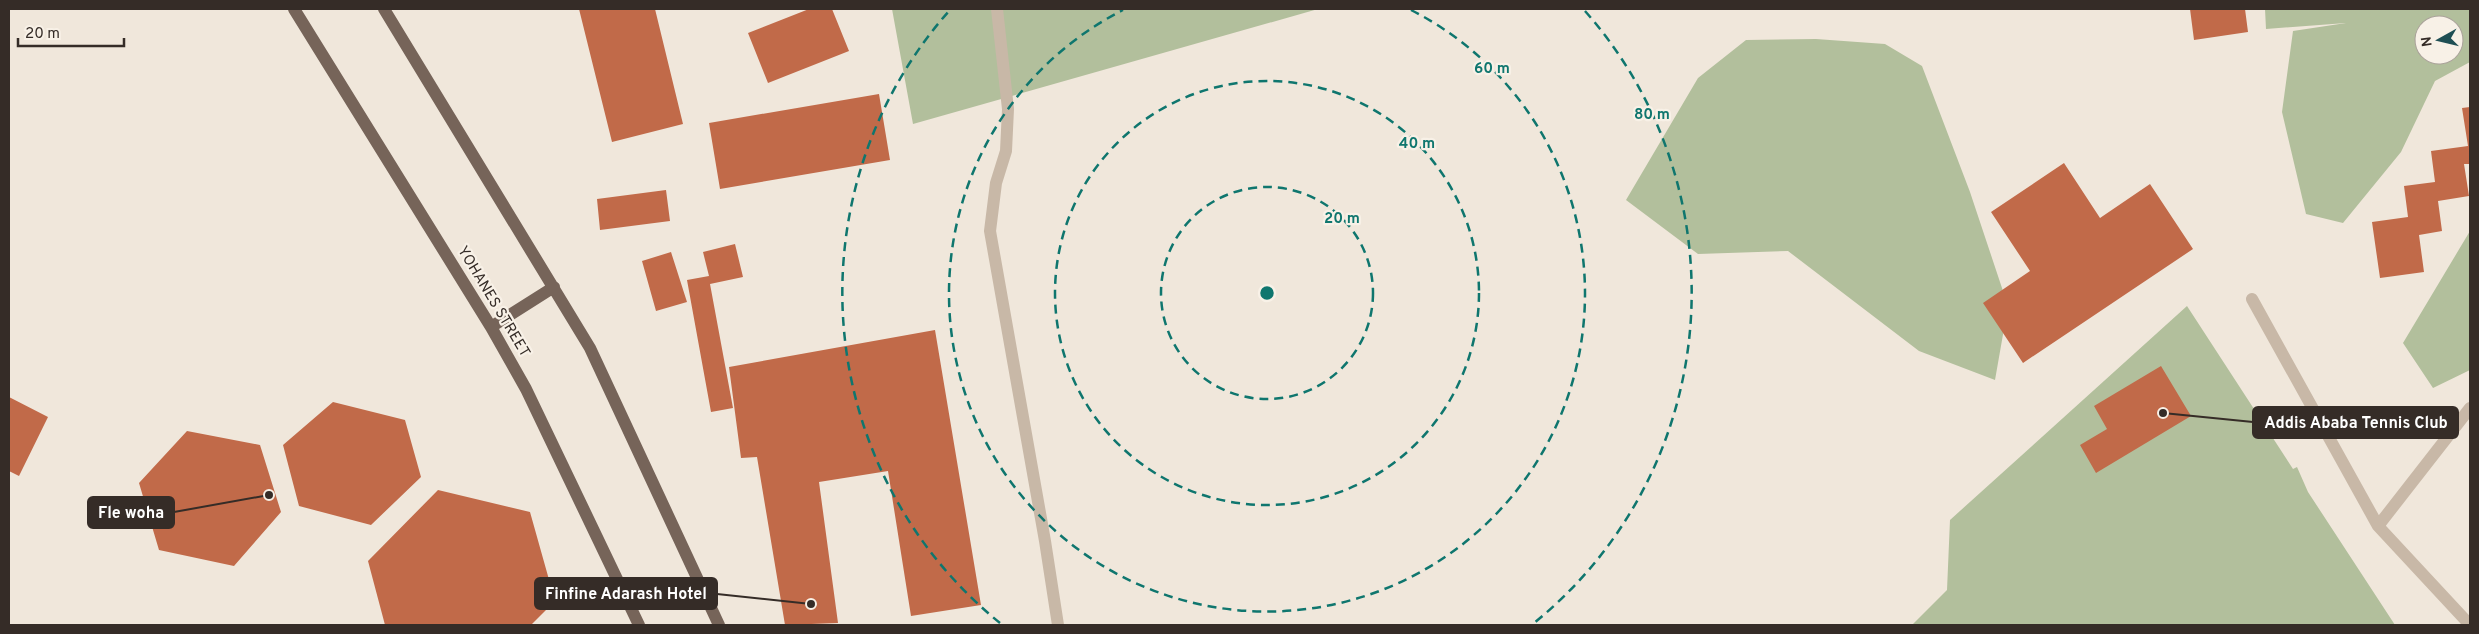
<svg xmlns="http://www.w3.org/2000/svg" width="2479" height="634" font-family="Overpass,sans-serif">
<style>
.green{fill:#b2bf9c;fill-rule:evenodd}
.building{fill:#c16a49}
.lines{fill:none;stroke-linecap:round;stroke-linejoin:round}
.service{stroke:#c8b8a7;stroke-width:12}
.primary{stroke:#766459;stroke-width:12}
.ring{fill:none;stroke:#0f766e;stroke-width:2.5;stroke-dasharray:9 6}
.labels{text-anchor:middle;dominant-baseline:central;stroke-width:4.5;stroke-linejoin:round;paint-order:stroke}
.street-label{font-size:15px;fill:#352c27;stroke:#f8f1e7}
.centre{fill:#0f766e;stroke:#f8f1e7;stroke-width:2.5}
.ring-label{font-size:15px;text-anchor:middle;font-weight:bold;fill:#0f766e;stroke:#f8f1e7;stroke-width:4.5;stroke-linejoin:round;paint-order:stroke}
.leader{fill:none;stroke:#352c27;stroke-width:2}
.callout-dot{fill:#352c27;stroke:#f8f1e7;stroke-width:2}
.callout{fill:#352c27;stroke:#352c27;stroke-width:2}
.callout-label{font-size:16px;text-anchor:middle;font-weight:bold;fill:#fff}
</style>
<rect width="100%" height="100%" fill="#f0e7db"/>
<path class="green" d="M 892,9 L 1318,9 L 913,124 Z
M 2265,9 L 2470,9 L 2470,62 L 2435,81 L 2401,152 L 2343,223 L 2306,214 L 2282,112 L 2293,31 L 2346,23 L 2266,29 ZM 2424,25 L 2454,25 L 2454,55 L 2424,55 Z
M 1816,39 L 1885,44 L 1922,66 L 1970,192 L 2008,306 L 1995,380 L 1919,351 L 1788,251 L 1698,254 L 1626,200 L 1698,78 L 1746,40 Z
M 2470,231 L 2470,370 L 2433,388 L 2403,343 Z
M 2187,306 L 2293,469 L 2297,467 L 2308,492 L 2395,625 L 1912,625 L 1947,590 L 1950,520 Z"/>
<path class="building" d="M 579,9 L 655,9 L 683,124 L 612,142 Z
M 809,9 L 832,9 L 849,51 L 768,83 L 748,33 Z
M 2190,9 L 2245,9 L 2248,32 L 2194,40 Z
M 879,94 L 890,160 L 720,189 L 709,123 Z
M 2470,107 L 2470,164 L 2464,164 L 2469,196 L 2438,201 L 2442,231 L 2419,235 L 2424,272 L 2380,278 L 2372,222 L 2408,217 L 2404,186 L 2435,182 L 2431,151 L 2468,146 L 2462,108 Z
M 2064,163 L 2100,218 L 2150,184 L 2193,249 L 2023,363 L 1983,303 L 2030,271 L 1991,212 Z
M 666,190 L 670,221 L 600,230 L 597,199 Z
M 735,244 L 743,277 L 710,284 L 733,408 L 711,412 L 687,280 L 709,276 L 703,252 Z
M 671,252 L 687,302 L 656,311 L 642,261 Z
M 935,330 L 981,605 L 911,616 L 888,471 L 819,482 L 838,623 L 785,625 L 757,457 L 741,458 L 729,367 Z
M 2161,366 L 2191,416 L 2096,473 L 2080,445 L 2107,429 L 2094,406 Z
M 9,397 L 48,417 L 19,476 L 9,471 Z
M 333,402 L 405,420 L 421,477 L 371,525 L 299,506 L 283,445 Z
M 187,431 L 260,445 L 281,512 L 234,566 L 159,550 L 139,483 Z
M 438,490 L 530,512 L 555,601 L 531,625 L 385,625 L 368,561 Z"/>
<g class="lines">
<path class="service" d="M 997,9 L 1008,109 L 1006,151 L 996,183 L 990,231 L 1045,541 L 1058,625
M 2252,299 L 2378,526 L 2470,625
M 2378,526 L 2470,408"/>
<path class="primary" d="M 294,9 L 491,327 L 526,389 L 639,625
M 384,9 L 590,348 L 719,625
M 491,327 L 554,287"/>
</g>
<g class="ring">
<circle cx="1267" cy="293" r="106"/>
<circle cx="1267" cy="293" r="212"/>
<path d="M1411 10A318 318 0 1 1 1123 10"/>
<path d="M1000 623A425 425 0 0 1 949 11M1585 11A425 425 0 0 1 1534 623"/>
</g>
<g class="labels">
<g class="street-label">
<text transform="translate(493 302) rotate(59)">YOHANES STREET</text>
</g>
</g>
<circle cx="1267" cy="293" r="8" class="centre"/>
<g class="ring-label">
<text x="1492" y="73">60 m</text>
<text x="1652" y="119">80 m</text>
<text x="1417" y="148">40 m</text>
<text x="1342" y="223">20 m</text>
</g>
<path class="leader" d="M2163 413L2253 422M269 495L174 512M811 604L717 594"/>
<g class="callout-dot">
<circle cx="2163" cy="413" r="5"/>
<circle cx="269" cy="495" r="5"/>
<circle cx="811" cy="604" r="5"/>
</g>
<g class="callout">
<rect x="2253" y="407" width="205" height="31" rx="5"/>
<rect x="88" y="497" width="86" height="31" rx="5"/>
<rect x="535" y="578" width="182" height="31" rx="5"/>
</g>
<g class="callout-label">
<text x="2356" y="428">Addis Ababa Tennis Club</text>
<text x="131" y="518">Fle woha</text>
<text x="626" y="599">Finfine Adarash Hotel</text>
</g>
<rect width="2479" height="634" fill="none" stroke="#352c27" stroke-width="20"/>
<g transform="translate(2439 40) rotate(262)"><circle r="24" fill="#f8f1e7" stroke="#aaa29a"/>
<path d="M0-4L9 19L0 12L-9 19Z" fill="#1f4f54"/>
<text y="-8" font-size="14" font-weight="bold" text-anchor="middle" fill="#352c27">N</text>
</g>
<path d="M18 38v8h106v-8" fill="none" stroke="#352c27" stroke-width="2.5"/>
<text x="25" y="38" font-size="15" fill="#352c27" stroke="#f8f1e7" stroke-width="4" paint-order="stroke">20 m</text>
</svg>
